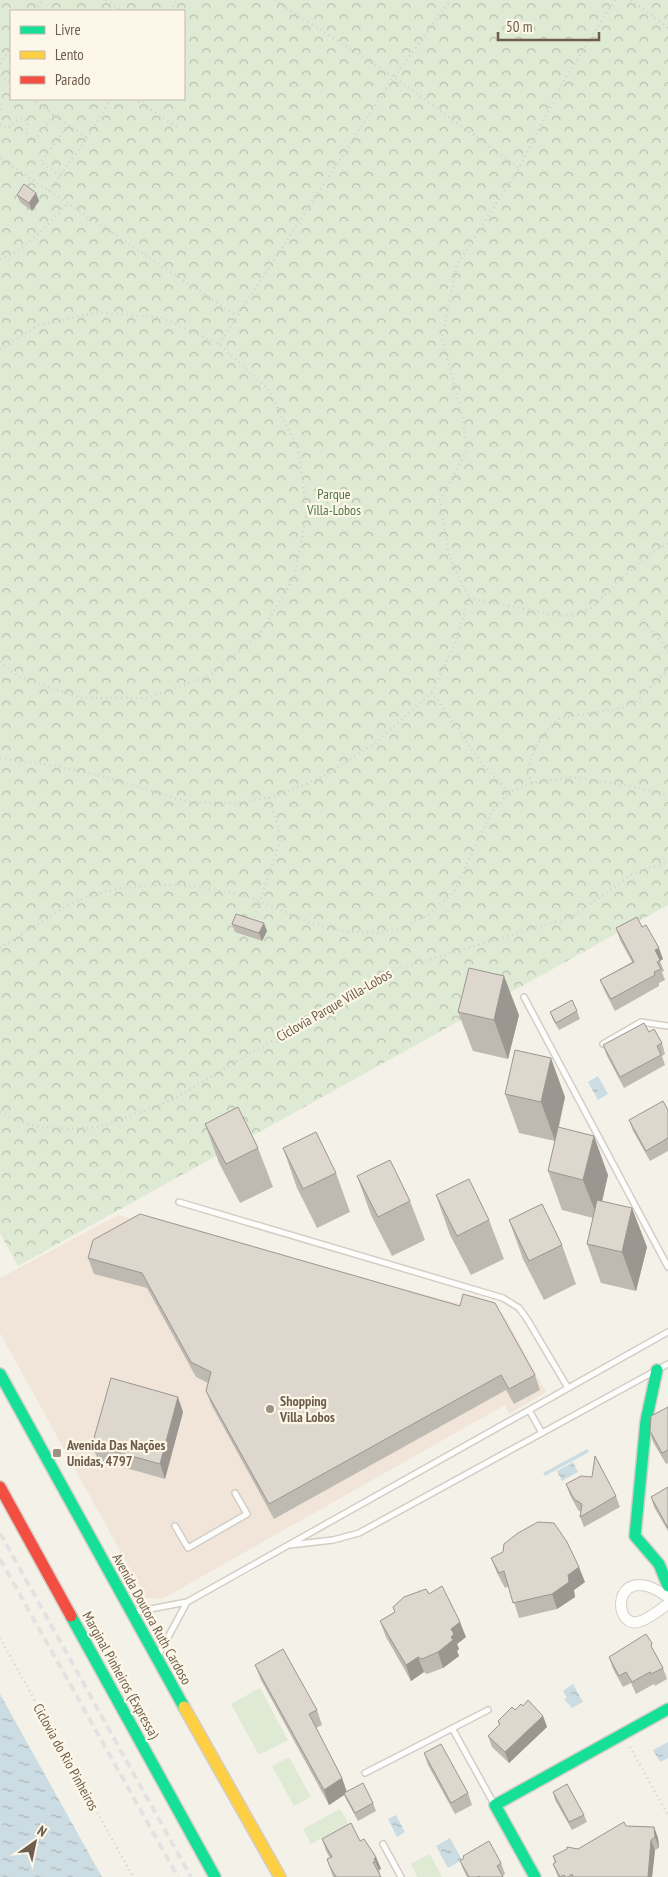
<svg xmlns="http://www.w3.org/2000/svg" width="668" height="1877" font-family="'PT Sans Narrow',sans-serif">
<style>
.commercial{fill:#f1e5d9}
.forest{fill:url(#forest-crowns);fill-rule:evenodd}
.pitch{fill:#deead4}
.water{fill:url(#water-ripples)}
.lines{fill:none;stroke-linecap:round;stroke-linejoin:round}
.lane-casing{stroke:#d3cec6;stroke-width:8}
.street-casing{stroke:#d3cec6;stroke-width:12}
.fast-casing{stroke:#d3cec6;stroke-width:14}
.slow-casing{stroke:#d3cec6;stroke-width:14}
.jam-casing{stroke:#d3cec6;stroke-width:14}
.path{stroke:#d6d0c9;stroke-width:2.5;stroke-dasharray:1 4;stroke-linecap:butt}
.lane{stroke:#fdfdfc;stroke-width:5}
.street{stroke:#fdfdfc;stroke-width:10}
.fast{stroke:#16e098;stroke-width:11}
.slow{stroke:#ffcf43;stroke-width:11}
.jam{stroke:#f24e42;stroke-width:11}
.rail{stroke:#e4e1e3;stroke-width:4;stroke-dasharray:8 5;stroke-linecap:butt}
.wall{fill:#beb9b1}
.shaded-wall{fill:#9b9690}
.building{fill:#ddd7ce;stroke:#9b9690}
.poi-dot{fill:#9d9183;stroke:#fcf7e8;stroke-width:2}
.labels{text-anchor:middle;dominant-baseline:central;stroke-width:4.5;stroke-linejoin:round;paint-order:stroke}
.park-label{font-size:14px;fill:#507849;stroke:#fcf7e8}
.street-label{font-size:14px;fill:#6e5d4c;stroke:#fcf7e8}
.poi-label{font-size:14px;font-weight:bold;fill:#6e5d4c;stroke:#fcf7e8;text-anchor:start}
</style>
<defs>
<pattern id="forest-crowns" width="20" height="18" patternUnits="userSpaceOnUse" patternTransform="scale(1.25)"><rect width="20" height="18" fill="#deead4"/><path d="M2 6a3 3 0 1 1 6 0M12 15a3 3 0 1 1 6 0" fill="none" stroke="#b8c1ae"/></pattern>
<pattern id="water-ripples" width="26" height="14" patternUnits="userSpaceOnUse" patternTransform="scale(1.25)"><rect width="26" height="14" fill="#cbdde2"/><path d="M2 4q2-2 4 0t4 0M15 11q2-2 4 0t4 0" fill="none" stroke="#a9b6b9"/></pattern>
</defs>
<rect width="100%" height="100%" fill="#f4f1e8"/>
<path class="commercial" d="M 118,1215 L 504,1315 L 546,1392 L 509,1414 L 505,1405 L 162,1599 L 146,1598 L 0,1333 L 0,1278 Z"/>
<path class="forest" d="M 0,0 L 668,0 L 668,905 L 18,1266 L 0,1233 ZM 11,11 L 184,11 L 184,99 L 11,99 Z"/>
<path class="pitch" d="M 260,1688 L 288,1740 L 259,1755 L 231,1704 Z
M 289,1757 L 311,1797 L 294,1806 L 272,1766 Z
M 340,1809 L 349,1825 L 311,1844 L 303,1829 Z
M 430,1854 L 442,1877 L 417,1877 L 411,1864 Z"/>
<path class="water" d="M 598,1076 L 608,1094 L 598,1100 L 588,1082 Z
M 587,1449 L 589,1452 L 545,1476 L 543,1473 Z
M 573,1462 L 578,1472 L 562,1481 L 557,1471 Z
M 573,1684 L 583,1702 L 572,1708 L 564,1699 L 567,1698 L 563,1691 Z
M 0,1694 L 102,1877 L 0,1877 Z
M 668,1742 L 668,1758 L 660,1762 L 653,1750 Z
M 396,1815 L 405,1832 L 397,1837 L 388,1819 Z
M 450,1838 L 462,1860 L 448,1868 L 436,1846 Z"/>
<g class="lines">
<g class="lane-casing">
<path id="lane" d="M 524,997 L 668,1267
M 603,1044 L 641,1022 L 668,1026
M 179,1202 L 503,1298 L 519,1308 L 527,1319 L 568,1388
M 529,1410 L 542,1433
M 175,1526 L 188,1548 L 247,1514 L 235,1493
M 290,1545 L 333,1540 L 359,1533 L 668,1364
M 135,1612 L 187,1602 L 668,1332
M 159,1654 L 187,1602
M 452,1728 L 494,1804
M 365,1773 L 488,1710
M 383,1844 L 401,1877"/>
</g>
<g class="street-casing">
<path id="street" d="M 668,1597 C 662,1593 654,1588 647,1586 C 613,1577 615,1627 638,1622 C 648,1620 659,1610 668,1604"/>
</g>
<g class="fast-casing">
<path id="fast" d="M 657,1370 L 646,1421 L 635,1536 L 659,1564 L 668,1586
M 0,1374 L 184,1707
M 71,1616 L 215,1877
M 535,1877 L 495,1805 L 668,1709"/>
</g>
<g class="slow-casing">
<path id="slow" d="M 184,1707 L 280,1877"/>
</g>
<g class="jam-casing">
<path id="jam" d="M 0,1487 L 71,1616"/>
</g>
<path class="path" d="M 106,0 L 123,11
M 274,0 L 394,77 L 519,168
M 615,0 L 565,78 L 519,168 L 457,265 L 442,338 L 460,407 L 468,449 L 440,500 L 449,556 L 469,598 L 455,644 L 432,692 L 482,764 L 509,792 L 532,783 L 573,777 L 630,786 L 668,795
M 631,0 L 668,28
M 35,11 L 42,0
M 170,11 L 177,0
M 0,64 L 11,47
M 0,76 L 11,84
M 32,99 L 87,138
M 134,99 L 177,127
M 0,104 L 2,107 L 0,112
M 0,124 L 8,128 L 17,120 L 22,118 L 27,121 L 28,125 L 26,132 L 32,139 L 36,139 L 54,114
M 0,158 L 237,316
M 60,176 L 41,162 L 68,125
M 49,191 L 87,138 L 111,99
M 0,259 C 27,250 48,224 67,204
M 219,344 L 394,77 L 451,0
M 0,349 L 39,325 L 100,312 L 162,318 L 219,344 L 268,389 L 298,448 L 307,513 L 294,578 L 260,634 L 209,676 L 147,698 L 80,698 L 18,676 L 0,662
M 469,598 L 559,616 L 576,615 L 593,607 L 615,584 L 653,552 L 668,543
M 643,619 L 668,651
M 0,758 L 54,766 L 98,775 L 189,802 L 238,803 L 276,796 L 323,777 L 378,741 L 432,692
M 532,783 L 527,772 L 535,747 L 550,727 L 560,718 L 622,708 L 637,701 L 665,673 L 668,668
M 253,922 L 280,841 L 278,826 L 268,797
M 0,948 L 66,906 L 86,897 L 120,888 L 168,885 L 202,887 L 249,897 L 314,924 L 344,931 L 378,933 L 405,927 L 429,914 L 454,892 L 490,815 L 509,792
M 0,1112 L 19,1121 L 40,1127 L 70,1129 L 98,1127 L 124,1118 L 174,1099 L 244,1057 L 397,969 L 572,917 L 634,873 L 668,862
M 0,1638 L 133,1877
M 630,1747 L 668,1815"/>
<use href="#lane" class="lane"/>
<use href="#street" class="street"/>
<use href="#fast" class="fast"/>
<use href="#slow" class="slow"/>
<use href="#jam" class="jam"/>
<path class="rail" d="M 0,1533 L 191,1877
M 0,1559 L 178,1877"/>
</g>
<path class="wall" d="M 36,193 L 39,201 L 32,211 L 20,202 L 17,195 Z
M 232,924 L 267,931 L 262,941 L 235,932 Z
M 642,927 L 663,959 L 660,961 L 664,971 L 662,972 L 665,980 L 659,983 L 659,986 L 615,1011 L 605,992 L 600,980 L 632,962 L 620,940 L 616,928 Z
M 577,1011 L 580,1019 L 559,1030 L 553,1020 L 550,1012 Z
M 458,1012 L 519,1015 L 508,1059 L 473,1051 Z
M 649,1032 L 662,1043 L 665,1054 L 662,1056 L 665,1065 L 624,1088 L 607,1056 L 603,1045 Z
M 505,1094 L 565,1097 L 559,1127 L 608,1175 L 602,1201 L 647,1247 L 636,1291 L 601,1283 L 587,1244 L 593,1218 L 562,1210 L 548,1171 L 555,1141 L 519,1133 Z
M 668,1110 L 668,1151 L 650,1161 L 633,1131 L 629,1120 Z
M 205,1124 L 258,1148 L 273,1187 L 240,1203 L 219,1163 Z
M 283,1148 L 336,1173 L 350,1212 L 317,1228 L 297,1188 Z
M 357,1176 L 410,1201 L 425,1240 L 392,1256 L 371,1215 Z
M 436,1195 L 489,1220 L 504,1259 L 471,1275 L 450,1235 Z
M 509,1220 L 562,1245 L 576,1284 L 544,1300 L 523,1259 Z
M 88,1258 L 535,1375 L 540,1390 L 514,1404 L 506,1390 L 274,1519 L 212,1406 L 206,1391 L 208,1383 L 196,1377 L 147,1288 L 94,1274 Z
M 668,1407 L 668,1463 L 666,1464 L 653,1442 L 650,1431 Z
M 183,1412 L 165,1479 L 98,1460 L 92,1445 Z
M 592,1477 L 616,1496 L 620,1507 L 584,1527 L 580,1517 L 581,1512 L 578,1510 L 570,1495 L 566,1484 Z
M 668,1487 L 668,1531 L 654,1507 L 651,1497 Z
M 491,1558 L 585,1582 L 574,1590 L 575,1597 L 557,1609 L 519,1618 L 509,1586 L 505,1588 L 497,1573 Z
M 395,1612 L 466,1637 L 457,1644 L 459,1649 L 457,1651 L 459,1656 L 443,1668 L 427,1674 L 424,1672 L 411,1681 L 386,1637 L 380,1621 Z
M 656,1655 L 663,1668 L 667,1679 L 655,1686 L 654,1684 L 636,1694 L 631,1683 L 623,1687 L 613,1669 L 609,1657 Z
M 255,1665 L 317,1710 L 322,1725 L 316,1728 L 342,1778 L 347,1792 L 373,1803 L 376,1811 L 358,1821 L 347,1801 L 344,1795 L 329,1805 L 261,1680 Z
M 523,1706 L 543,1716 L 547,1727 L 509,1763 L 492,1747 L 488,1736 L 499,1725 L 498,1721 Z
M 424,1753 L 468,1793 L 472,1805 L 455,1814 L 428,1765 Z
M 553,1792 L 584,1815 L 587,1822 L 572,1830 L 555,1800 Z
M 626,1826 L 654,1827 L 658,1838 L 659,1848 L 655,1850 L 652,1877 L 558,1877 L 553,1864 L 555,1863 L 553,1856 L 578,1849 Z
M 322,1839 L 360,1841 L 376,1857 L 381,1869 L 379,1870 L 380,1873 L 379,1873 L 381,1877 L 333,1877 L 327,1859 L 330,1858 L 326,1851 Z
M 460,1861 L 501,1863 L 505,1874 L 503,1876 L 503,1877 L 467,1877 L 464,1871 Z"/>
<path class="shaded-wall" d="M 36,193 L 39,201 L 32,211 L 29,203 Z
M 264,923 L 267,931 L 262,941 L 259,933 Z
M 659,948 L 663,959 L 660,961 L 655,950 Z
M 504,976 L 519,1015 L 508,1059 L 494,1020 Z
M 551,1058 L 565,1097 L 555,1141 L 541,1102 Z
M 594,1136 L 608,1175 L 598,1219 L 583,1180 Z
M 632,1208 L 647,1247 L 636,1291 L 622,1252 Z
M 178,1397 L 183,1412 L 165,1479 L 160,1464 Z
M 579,1567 L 585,1582 L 574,1590 L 575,1597 L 557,1609 L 552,1594 L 568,1575 Z
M 460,1622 L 466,1637 L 457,1644 L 459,1649 L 457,1651 L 459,1656 L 443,1668 L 438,1652 L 451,1637 L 451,1629 Z
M 418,1657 L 424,1672 L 411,1681 L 406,1665 Z
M 543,1716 L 547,1727 L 509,1763 L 505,1752 Z
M 342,1778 L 347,1793 L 329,1805 L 324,1790 Z
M 654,1827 L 658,1838 L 659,1848 L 655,1837 Z
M 651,1840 L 655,1850 L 652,1877 L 648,1877 Z
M 376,1857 L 381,1869 L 379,1870 L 374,1859 Z"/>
<path class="building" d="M 24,184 L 36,193 L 29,203 L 17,195 Z
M 236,914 L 264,923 L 259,933 L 232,924 Z
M 637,917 L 642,927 L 646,925 L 659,948 L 655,950 L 660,960 L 657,962 L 661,969 L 654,972 L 655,975 L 611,999 L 600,980 L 634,962 L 616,928 Z
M 469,968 L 504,976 L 494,1020 L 458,1012 Z
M 572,1000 L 577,1011 L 556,1023 L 550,1012 Z
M 644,1023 L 649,1032 L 654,1029 L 662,1043 L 657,1046 L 661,1055 L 620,1077 L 603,1045 Z
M 515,1050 L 551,1058 L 541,1102 L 505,1094 Z
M 663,1101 L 668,1110 L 668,1138 L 646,1151 L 629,1120 Z
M 238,1107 L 258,1148 L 226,1164 L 205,1124 Z
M 558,1127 L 594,1136 L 583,1180 L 548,1171 Z
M 316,1132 L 336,1173 L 303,1189 L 283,1148 Z
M 390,1160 L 410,1201 L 378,1217 L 357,1176 Z
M 469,1179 L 489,1220 L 457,1236 L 436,1195 Z
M 597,1200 L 632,1208 L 622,1252 L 587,1244 Z
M 542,1204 L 562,1245 L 529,1261 L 509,1220 Z
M 140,1214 L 460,1306 L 463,1294 L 495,1303 L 535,1375 L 509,1389 L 501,1375 L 269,1504 L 206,1391 L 211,1372 L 191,1362 L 142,1273 L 88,1258 L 93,1240 Z
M 111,1378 L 178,1397 L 160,1464 L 92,1445 Z
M 668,1407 L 668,1450 L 662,1453 L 650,1431 L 651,1416 Z
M 595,1456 L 616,1496 L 580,1517 L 582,1504 L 574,1499 L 566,1484 L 581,1476 L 592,1477 Z
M 668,1487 L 668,1528 L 651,1497 Z
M 538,1522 L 554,1523 L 567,1542 L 579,1567 L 568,1575 L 569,1582 L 552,1594 L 513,1603 L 504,1571 L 499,1573 L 491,1558 L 503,1552 L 504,1544 L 518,1533 Z
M 442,1586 L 460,1622 L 451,1629 L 454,1634 L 451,1637 L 453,1640 L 438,1652 L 422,1659 L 418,1657 L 406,1665 L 380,1621 L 395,1612 L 393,1607 L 404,1597 L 426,1589 L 429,1594 Z
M 646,1634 L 652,1643 L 651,1646 L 663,1668 L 651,1674 L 650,1672 L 632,1682 L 626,1672 L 619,1676 L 609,1657 Z
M 283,1649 L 317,1710 L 309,1714 L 342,1778 L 324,1790 L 255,1665 Z
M 528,1700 L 543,1716 L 505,1752 L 488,1736 L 500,1724 L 498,1721 L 512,1707 L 515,1710 L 521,1704 L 523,1706 Z
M 441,1744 L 468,1793 L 451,1803 L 424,1753 Z
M 363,1783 L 373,1803 L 355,1813 L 344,1793 Z
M 567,1784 L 584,1815 L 569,1822 L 553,1792 Z
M 624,1822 L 626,1826 L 654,1827 L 655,1837 L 651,1840 L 648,1877 L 573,1877 L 572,1874 L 568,1877 L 565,1877 L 564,1875 L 560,1877 L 553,1864 L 556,1862 L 553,1856 L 567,1849 L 567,1847 L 578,1849 Z
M 351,1823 L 360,1841 L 364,1839 L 376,1857 L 374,1859 L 376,1861 L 373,1862 L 381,1877 L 336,1877 L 330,1867 L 327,1859 L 332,1857 L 322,1839 Z
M 489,1841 L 501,1863 L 497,1866 L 503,1877 L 480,1877 L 479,1876 L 477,1877 L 469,1877 L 460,1861 L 464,1858 L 463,1856 Z"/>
<g class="poi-dot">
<circle cx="270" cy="1409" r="5"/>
<rect x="52" y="1448" width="10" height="10" rx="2.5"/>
</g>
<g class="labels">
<g class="park-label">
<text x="334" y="494">Parque<tspan x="334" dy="16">Villa-Lobos</tspan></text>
</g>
<g class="street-label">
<text transform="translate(334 1005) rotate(-30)">Ciclovia Parque Villa-Lobos</text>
<text transform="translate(152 1619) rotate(61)">Avenida Doutora Ruth Cardoso</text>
<text transform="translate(121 1675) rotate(61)">Marginal Pinheiros (Expressa)</text>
<text transform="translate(66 1757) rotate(61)">Ciclovia do Rio Pinheiros</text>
</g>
<g class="poi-label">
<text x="280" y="1401">Shopping<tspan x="280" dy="16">Villa Lobos</tspan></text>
<text x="67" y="1445">Avenida Das Nações<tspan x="67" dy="16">Unidas, 4797</tspan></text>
</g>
</g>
<rect x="10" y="10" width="175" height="90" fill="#fcf7e8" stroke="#c3b9aa"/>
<rect x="20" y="26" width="25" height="8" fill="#16e098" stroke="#c3b9aa"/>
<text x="55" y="35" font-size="15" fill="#6e5d4c">Livre</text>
<rect x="20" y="51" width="25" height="8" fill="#ffcf43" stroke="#c3b9aa"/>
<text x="55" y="60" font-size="15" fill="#6e5d4c">Lento</text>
<rect x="20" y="76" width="25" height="8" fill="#f24e42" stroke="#c3b9aa"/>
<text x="55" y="85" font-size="15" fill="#6e5d4c">Parado</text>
<g transform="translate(35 1842) rotate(33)" stroke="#fcf7e8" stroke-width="4" paint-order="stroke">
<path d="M0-4L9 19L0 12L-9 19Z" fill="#6e5d4c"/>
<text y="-8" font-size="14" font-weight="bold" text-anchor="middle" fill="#6e5d4c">N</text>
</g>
<path d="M498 32v8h101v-8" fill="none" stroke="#6e5d4c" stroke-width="2.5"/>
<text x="506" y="32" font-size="15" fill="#6e5d4c" stroke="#fcf7e8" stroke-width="4" paint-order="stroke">50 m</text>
</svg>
